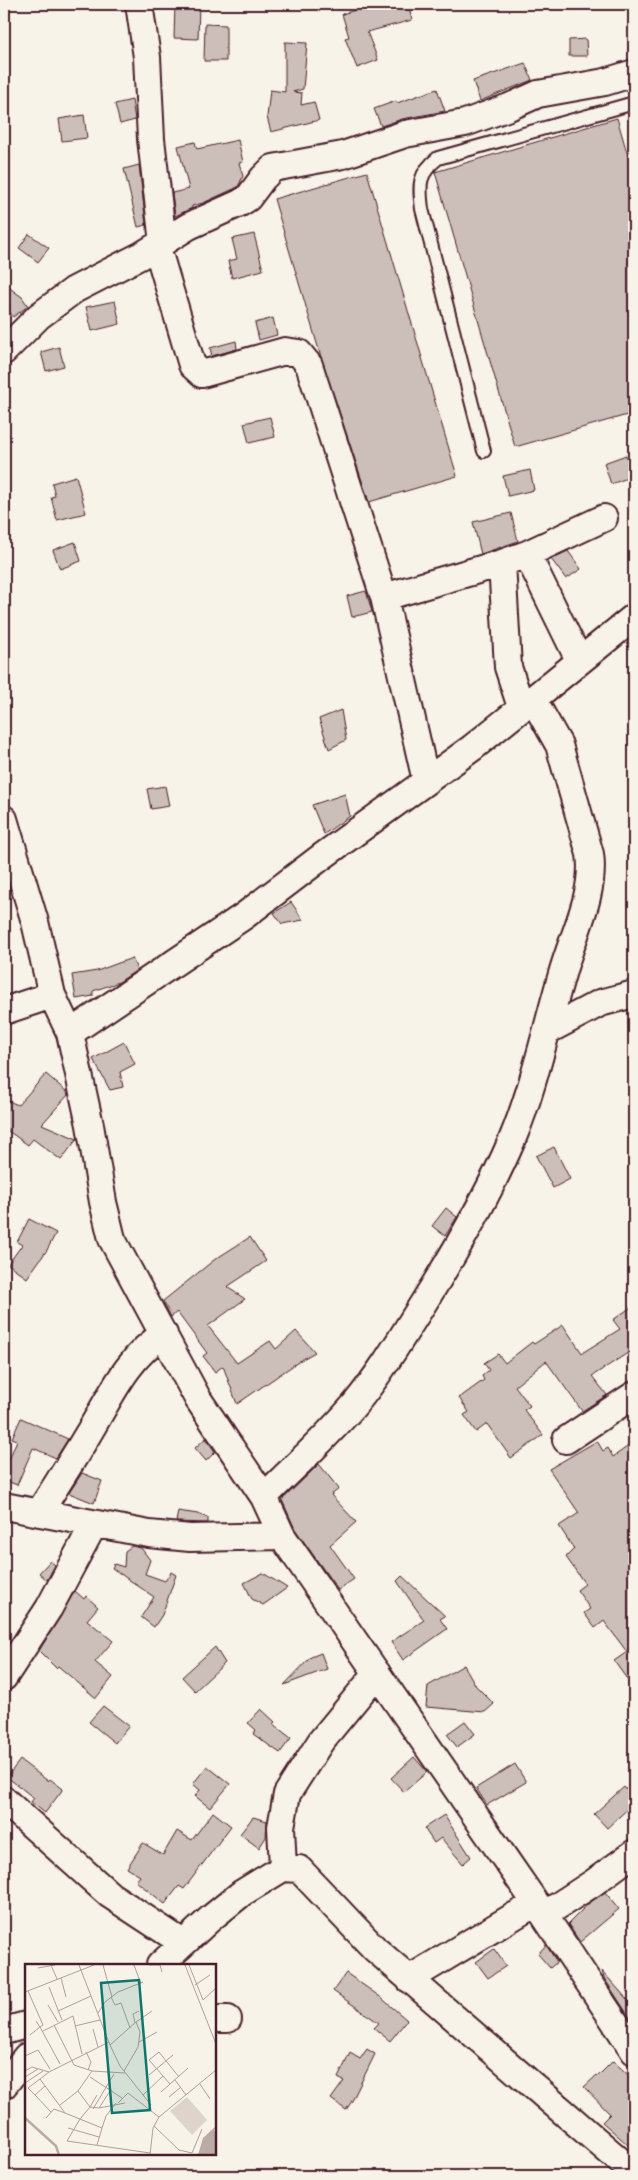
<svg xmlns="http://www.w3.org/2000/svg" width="638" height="2180" font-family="Mali,sans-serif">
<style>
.building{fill:#ccbfb9;stroke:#4a1f2b}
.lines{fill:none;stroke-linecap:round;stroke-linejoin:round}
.lane-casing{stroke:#4a1f2b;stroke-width:16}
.street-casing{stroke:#4a1f2b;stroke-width:30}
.lane{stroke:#f7f3e8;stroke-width:12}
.street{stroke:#f7f3e8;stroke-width:26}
.inset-river{fill:none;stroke:#bcaaa7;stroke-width:2.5}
.inset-road{fill:none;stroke:#b29e9c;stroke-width:1}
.view{fill:#0f766e;fill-opacity:0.15;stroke:#0f766e;stroke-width:2.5}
.inset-edge{fill:none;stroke:#4a1f2b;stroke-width:2.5}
</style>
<rect width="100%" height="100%" fill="#f7f3e8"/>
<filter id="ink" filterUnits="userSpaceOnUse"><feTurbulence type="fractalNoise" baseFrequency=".02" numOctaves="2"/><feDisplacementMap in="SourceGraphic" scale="10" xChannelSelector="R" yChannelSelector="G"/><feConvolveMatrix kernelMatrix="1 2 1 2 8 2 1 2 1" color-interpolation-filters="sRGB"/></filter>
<g filter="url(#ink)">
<path class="building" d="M 175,4 L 199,4 L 198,39 L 174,38 Z
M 395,4 L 408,4 L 412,20 L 367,32 L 378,60 L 357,68 L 345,38 L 349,37 L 342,14 L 369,6 L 370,10 Z
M 205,24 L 226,25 L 226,61 L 204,61 Z
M 586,39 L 587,56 L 569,56 L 569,40 Z
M 285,42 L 307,43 L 303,89 L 293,92 L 302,93 L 301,105 L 314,102 L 319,120 L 271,132 L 267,117 L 270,90 L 285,92 Z
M 525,63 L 532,80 L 480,101 L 473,81 Z
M 437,89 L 445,111 L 402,119 L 381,126 L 374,109 L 396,101 L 397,103 Z
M 132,100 L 135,120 L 120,124 L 115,104 Z
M 84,115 L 87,138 L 62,141 L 59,119 Z
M 617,118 L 634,177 L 634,413 L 515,447 L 435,172 Z
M 238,140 L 243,162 L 239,163 L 243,176 L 238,187 L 203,203 L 192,206 L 192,208 L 175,216 L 172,193 L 189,189 L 178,146 L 195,142 L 197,149 Z
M 139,165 L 146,225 L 138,227 L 124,169 Z
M 367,172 L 457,476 L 369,502 L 321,357 L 274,199 Z
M 29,234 L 49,248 L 38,262 L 19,248 Z
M 254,234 L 263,270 L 232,278 L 228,261 L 237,259 L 232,239 Z
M 4,284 L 22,297 L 28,306 L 13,317 L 4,304 Z
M 115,301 L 120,324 L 92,331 L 86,307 Z
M 273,318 L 277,335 L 259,340 L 255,323 Z
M 236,341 L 237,349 L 212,356 L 210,348 Z
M 59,347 L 64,366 L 46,371 L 41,352 Z
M 270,417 L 275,437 L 249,443 L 244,423 Z
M 626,455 L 633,476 L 611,484 L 604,463 Z
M 530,470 L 534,490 L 508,496 L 503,476 Z
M 76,476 L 86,513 L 57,520 L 51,497 L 55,496 L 52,483 Z
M 511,513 L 518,541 L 481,554 L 473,522 Z
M 75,542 L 81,561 L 60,569 L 53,550 Z
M 568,551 L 581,569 L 566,579 L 551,559 Z
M 366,591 L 372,612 L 352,617 L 347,596 Z
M 341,710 L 346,740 L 329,749 L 319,719 Z
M 165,786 L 169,806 L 151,809 L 147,789 Z
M 345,794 L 350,816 L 324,834 L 312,805 Z
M 291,902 L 303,920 L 282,924 L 274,913 Z
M 132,958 L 137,970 L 119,982 L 93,991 L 93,996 L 76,999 L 72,975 L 97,971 Z
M 124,1042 L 135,1064 L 120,1072 L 123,1087 L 110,1090 L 93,1059 Z
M 46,1074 L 67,1092 L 68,1095 L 42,1124 L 77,1139 L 61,1160 L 33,1139 L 28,1145 L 4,1128 L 4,1099 L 18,1105 Z
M 554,1147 L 570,1179 L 553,1188 L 536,1156 Z
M 446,1208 L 457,1217 L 445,1236 L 432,1226 Z
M 29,1219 L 56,1233 L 47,1250 L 27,1278 L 8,1264 L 22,1245 L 17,1242 Z
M 250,1237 L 266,1261 L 227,1287 L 245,1299 L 208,1326 L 237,1363 L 270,1341 L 276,1349 L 296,1331 L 315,1352 L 301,1360 L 237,1404 L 223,1366 L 215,1372 L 203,1356 L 207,1353 L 177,1312 L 171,1317 L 163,1301 L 214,1260 Z
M 634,1305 L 634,1349 L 592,1376 L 607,1395 L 582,1411 L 546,1361 L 515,1386 L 530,1406 L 524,1410 L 543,1435 L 511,1458 L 487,1424 L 476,1432 L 464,1415 L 469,1412 L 459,1398 L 484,1380 L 482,1376 L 489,1370 L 484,1363 L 498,1354 L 505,1363 L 532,1342 L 534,1344 L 563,1325 L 582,1353 L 620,1329 L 613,1320 Z
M 21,1418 L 68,1439 L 56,1458 L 33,1448 L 17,1485 L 4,1480 L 4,1472 L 17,1440 L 12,1438 Z
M 206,1438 L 215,1452 L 206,1461 L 195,1448 Z
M 597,1441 L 603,1451 L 608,1448 L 613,1457 L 634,1442 L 634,1689 L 614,1661 L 627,1652 L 604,1621 L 595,1628 L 584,1613 L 590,1609 L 577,1590 L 585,1584 L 566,1557 L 574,1549 L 559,1526 L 579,1513 L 549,1469 Z
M 319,1464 L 339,1489 L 331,1495 L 356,1522 L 330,1545 L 354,1579 L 338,1590 L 295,1529 L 282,1500 Z
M 82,1473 L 102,1481 L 94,1503 L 69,1493 Z
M 178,1511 L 198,1514 L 208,1518 L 208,1523 L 176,1522 Z
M 132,1546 L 141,1548 L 150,1560 L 145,1574 L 165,1581 L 171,1572 L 176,1575 L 162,1615 L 154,1627 L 141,1617 L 154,1597 L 112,1568 L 114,1564 L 124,1567 L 125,1551 Z
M 50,1561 L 55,1565 L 47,1580 L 39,1573 Z
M 263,1573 L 287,1588 L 263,1605 L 252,1599 L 244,1583 Z
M 402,1576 L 445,1616 L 440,1619 L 447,1629 L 403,1660 L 391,1642 L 424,1620 L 397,1581 Z
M 75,1591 L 84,1599 L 86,1596 L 98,1607 L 87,1620 L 113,1641 L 95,1662 L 113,1677 L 96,1698 L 58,1666 L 56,1668 L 39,1651 Z
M 215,1647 L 225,1663 L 195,1691 L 182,1677 Z
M 321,1653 L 327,1669 L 284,1685 L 311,1657 Z
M 464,1665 L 476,1686 L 494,1704 L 485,1712 L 426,1707 L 428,1686 Z
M 103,1706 L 129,1726 L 115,1743 L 89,1722 Z
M 261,1709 L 275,1722 L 273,1724 L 291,1738 L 280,1753 L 253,1734 L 256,1730 L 248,1723 Z
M 465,1721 L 475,1734 L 457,1747 L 447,1734 Z
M 414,1757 L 427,1772 L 404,1792 L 391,1778 Z
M 20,1760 L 48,1781 L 50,1779 L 63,1789 L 45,1813 L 31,1802 L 34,1798 L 7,1777 Z
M 515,1764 L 526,1782 L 487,1805 L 476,1788 Z
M 207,1766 L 230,1784 L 210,1808 L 195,1796 L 200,1790 L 193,1784 Z
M 624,1787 L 634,1799 L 634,1803 L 607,1828 L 594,1814 Z
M 213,1812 L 231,1826 L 184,1889 L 179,1886 L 165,1904 L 136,1881 L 140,1876 L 127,1868 L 143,1843 L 163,1855 L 177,1831 L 192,1840 Z
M 444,1815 L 471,1857 L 463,1864 L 441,1838 L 434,1843 L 424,1828 Z
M 253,1817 L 267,1821 L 266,1837 L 259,1848 L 240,1834 Z
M 605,1892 L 619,1909 L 580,1942 L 568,1924 L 588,1904 Z
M 546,1945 L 557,1962 L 550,1968 L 538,1954 Z
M 494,1949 L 506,1966 L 488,1978 L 476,1962 Z
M 602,1971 L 634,2007 L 634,2024 L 604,1978 Z
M 346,1973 L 379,1996 L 407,2020 L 390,2041 L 374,2028 L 379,2023 L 333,1991 Z
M 367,2049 L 375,2054 L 352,2101 L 346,2110 L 331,2099 L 344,2081 L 338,2078 L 350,2053 L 360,2059 Z
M 613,2061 L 634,2080 L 634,2150 L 602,2122 L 610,2114 L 584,2087 L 597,2075 L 598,2076 Z"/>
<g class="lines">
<g class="lane-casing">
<path id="lane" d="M 484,451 L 422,209 C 419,184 418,174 438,158 L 634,103"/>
</g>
<g class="street-casing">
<path id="street" d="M 139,4 L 147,57 L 151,139 L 163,243
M 157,247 L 192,365 L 202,374 L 285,351 L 299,353 L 309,365 L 384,597 L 426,781
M 4,351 L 39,316 L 74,290 L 142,255 L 189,226 L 240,203 L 248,198 L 263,178 L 273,168 L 343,155 L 405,134 L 465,123 L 509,107 L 538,94 L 605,82 L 634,73
M 527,554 L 579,660
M 384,597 L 502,563
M 533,699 L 634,617
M 521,707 L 508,667 L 502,563 L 527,554 L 604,518
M 4,819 L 35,922 L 52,995 L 70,1033
M 4,1011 L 52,995
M 547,1031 L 600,1003 L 634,994
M 566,1440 L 634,1395
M 264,1497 C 295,1466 328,1436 356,1403 C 382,1371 402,1337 424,1302 C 456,1251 488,1196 512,1140 C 534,1087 546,1029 562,974 C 572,937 596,893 590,854 L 559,745 L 533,699 L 472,748 L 320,858 L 244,916 L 70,1033 L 90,1125 L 103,1202 L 112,1239 L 198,1399 L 264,1497 L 282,1536 L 544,1915 L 634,2051
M 4,1506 L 149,1534 L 190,1538 L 282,1536
M 39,1513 C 55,1487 72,1461 88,1434 C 110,1398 127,1357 164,1334
M 4,1677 L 49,1608 L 94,1524
M 4,1800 L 110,1895 L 183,1943
M 283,1868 L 281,1827 L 287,1794 L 321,1741 L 377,1673
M 544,1915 L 593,1883 L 634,1853
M 160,1965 L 211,1918 L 242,1893 L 283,1868 L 299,1869 L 375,1949 L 634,2173
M 409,1979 L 536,1903
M 215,2019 L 228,2019
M 4,2031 L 26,2025
M 4,2085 L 26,2057"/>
</g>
<use href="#lane" class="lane"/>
<use href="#street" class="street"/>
</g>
</g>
<g transform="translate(25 1964)">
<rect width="191" height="191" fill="#f7f3e8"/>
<path d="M 162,133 L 182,156 L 167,171 L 145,147 Z" fill="#ded4cc"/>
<path d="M 191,162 L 189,167 L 191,168 L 191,191 L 173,191 L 178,174 Z" fill="#bcaaa7"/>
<path class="inset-river" d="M 0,154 L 31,182 L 34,191"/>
<path class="inset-road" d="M 26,1 L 32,15M 54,1 L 85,81M 78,1 L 87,33M 109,1 L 116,20M 124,1 L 135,1 L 137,8M 160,1 L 191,80M 164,1 L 178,36 L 191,24M 13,4 L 30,1M 36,14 L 41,33M 170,21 L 185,11M 24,23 L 37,56M 3,27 L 18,61 L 15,63 L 35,100M 0,28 L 69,1M 86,33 L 90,41 L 96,39 L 105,64M 23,41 L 33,58M 33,47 L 66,32M 73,49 L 80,38 L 93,28 L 118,18M 111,58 L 127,47M 110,59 L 108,50 L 114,47M 29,61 L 49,101 L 67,107 L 100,109M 50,62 L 75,56M 68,65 L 73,83M 18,67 L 48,52 L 57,90M 5,71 L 15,63 L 11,57M 114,78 L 132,68M 61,88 L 66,98 L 63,106M 0,92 L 13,86 L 25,105M 0,107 L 7,103 L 24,108 L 15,115 L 40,149 L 77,164 L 72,181M 99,107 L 113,83 L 115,68 L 111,58 L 85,81 L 95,102 L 126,141M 24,108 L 84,78M 124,111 L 148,91M 0,113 L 13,105M 65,113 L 97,134M 15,115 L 3,124 L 10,131 L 20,122M 150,116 L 161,131M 0,119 L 18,107M 145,120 L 124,96 L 134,88 L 154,113M 175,120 L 185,135M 53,127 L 65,143 L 72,131M 136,128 L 163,104M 10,131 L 26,148M 118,131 L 138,112M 144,133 L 156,123M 93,139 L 103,129 L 134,153M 35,141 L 53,127 L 67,107M 74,144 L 100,139M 68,145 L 89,110M 21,154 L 29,145 L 40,149M 55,155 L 42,177 L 125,189M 55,155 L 65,143 L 74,144 L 85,127M 129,162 L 154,186 L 167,189 L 177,165M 43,164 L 74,173M 77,164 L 81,152 L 91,139M 125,191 L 128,164 L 134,153 L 191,106"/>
<path class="view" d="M 114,16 L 125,146 L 87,149 L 76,19 Z"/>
<rect width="191" height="191" class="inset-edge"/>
</g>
<rect width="638" height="2180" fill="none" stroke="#f7f3e8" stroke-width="20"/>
<rect x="10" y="10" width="618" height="2160" fill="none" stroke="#4a1f2b" stroke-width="2" filter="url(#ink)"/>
</svg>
